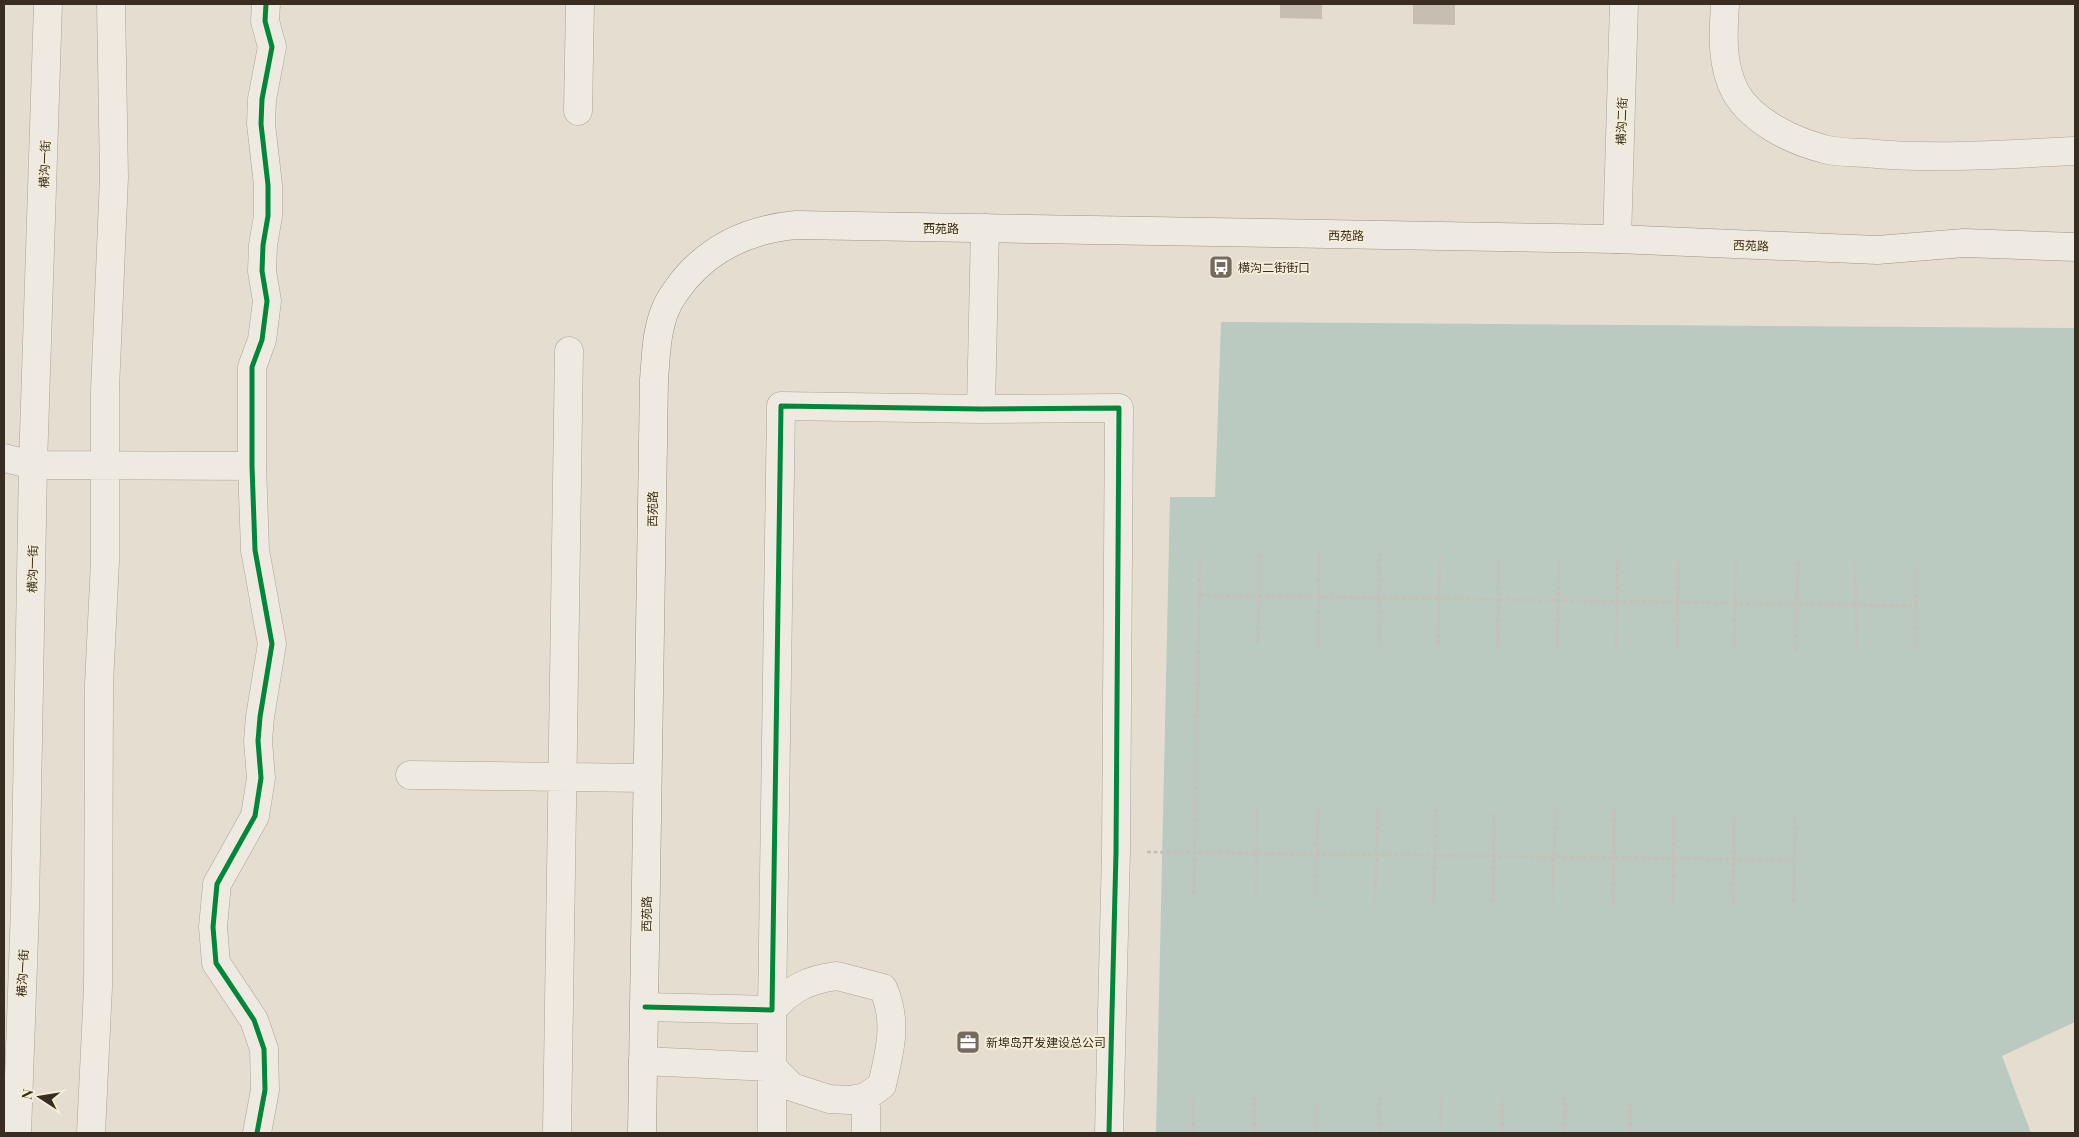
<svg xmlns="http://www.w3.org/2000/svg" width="2079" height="1137" font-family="'Playfair Display','Noto Sans SC',serif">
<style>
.water{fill:#bbcac1}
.building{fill:#c8bdb1}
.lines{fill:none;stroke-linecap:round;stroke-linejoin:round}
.minor-casing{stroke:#aaa399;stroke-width:29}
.tertiary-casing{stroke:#aaa399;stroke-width:29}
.secondary-casing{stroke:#9a9388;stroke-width:29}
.path{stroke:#c6c0b8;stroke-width:3;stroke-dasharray:4 2.5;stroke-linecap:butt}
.minor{stroke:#eee9e1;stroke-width:28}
.tertiary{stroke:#eee9e1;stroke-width:28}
.secondary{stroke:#eee9e1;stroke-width:28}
.cycleway-casing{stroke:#f4ecd7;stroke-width:8}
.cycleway{stroke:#00873e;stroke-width:5}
.labels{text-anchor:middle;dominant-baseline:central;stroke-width:4;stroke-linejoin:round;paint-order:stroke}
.street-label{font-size:12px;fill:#392c21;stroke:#f4ecd7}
.poi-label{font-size:12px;fill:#392c21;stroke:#f4ecd7;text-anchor:start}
</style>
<rect width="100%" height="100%" fill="#e5ded0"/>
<path class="water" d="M 1221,322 L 2075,328 L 2075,1022 L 2002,1056 L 2031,1133 L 1156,1133 L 1170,497 L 1215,497 Z"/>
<path class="building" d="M 1280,4 L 1322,4 L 1322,19 L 1280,18 Z
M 1413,4 L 1455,4 L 1455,25 L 1413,24 Z"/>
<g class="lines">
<g class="minor-casing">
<path id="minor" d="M 1725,4 C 1723,34 1721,66 1736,93 C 1753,122 1793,141 1824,149 C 1837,153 1852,152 1866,153 C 1935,160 2006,154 2075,151
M 578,111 L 580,4
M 981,409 L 985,228
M 4,458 L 33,465 L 252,466
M 410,775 L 647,778
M 837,976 L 883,988 C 898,1021 890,1051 882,1085 L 866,1097 L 850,1100 L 829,1099 L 792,1087 L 772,1067 L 772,1010 C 790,989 809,979 837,976 Z
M 645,1007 L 772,1010 L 781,406 L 981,409 L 1119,408 L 1116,852 L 1109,1133
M 643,1061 L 772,1067 L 772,1133
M 91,1133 L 98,987 L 99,684 L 105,561 L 105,390 L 114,177 L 111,4
M 257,1133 L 265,1090 L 264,1049 L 254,1020 L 216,963 L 213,927 L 217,884 L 255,816 L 261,778 L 258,741 L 260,717 L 272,644 L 255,550 L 252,466 L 252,367 L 262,340 L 267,301 L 262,271 L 263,245 L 268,216 L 268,185 L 261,124 L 262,99 L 272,47 L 265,21 L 266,4
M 557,1133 L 569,351
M 866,1133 L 866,1097"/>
</g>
<g class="tertiary-casing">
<path id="tertiary" d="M 1617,239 L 1624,4
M 17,1133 L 25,908 L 33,465 L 48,4"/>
</g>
<g class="secondary-casing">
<path id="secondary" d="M 642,1133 L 654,380 C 656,356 656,331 666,308 C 670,298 678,288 685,279 C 714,245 752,229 796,225 L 1617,239 L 1877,250 L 1964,243 L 2075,247"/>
</g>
<path class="path" d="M 1855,563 L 1857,650
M 1200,595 L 1917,606
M 1258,643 L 1261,551
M 1438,644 L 1440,556
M 1318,647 L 1319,553
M 1379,647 L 1379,554
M 1498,648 L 1499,555
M 1557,648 L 1559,558
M 1677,648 L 1678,562
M 1734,648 L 1736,559
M 1616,649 L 1618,556
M 1915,650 L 1917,565
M 1796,651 L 1798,559
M 1147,852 L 1795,860
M 1194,894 L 1200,555
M 1256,897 L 1257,806
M 1316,898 L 1318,809
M 1375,901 L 1378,808
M 1552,901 L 1556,809
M 1493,902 L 1494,811
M 1794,902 L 1795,816
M 1434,903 L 1436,809
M 1673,904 L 1674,813
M 1613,906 L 1614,811
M 1733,906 L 1734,817
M 1193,1133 L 1193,1098
M 1254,1133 L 1254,1098
M 1316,1133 L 1317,1100
M 1379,1133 L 1379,1098
M 1440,1133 L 1441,1098
M 1502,1133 L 1502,1099
M 1565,1133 L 1565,1098
M 1630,1133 L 1630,1101"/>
<use href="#minor" class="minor"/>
<use href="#tertiary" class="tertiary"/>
<use href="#secondary" class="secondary"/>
<g class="cycleway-casing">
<path id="cycleway" d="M 645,1007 L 772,1010 L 781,406 L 981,409 L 1119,408 L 1116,852 L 1109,1133
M 257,1133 L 265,1090 L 264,1049 L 254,1020 L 216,963 L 213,927 L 217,884 L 255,816 L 261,778 L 258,741 L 260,717 L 272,644 L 255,550 L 252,466 L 252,367 L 262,340 L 267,301 L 262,271 L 263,245 L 268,216 L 268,185 L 261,124 L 262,99 L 272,47 L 265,21 L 266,4"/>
</g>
<use href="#cycleway" class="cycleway"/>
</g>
<defs>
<g id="bus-square" transform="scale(1.25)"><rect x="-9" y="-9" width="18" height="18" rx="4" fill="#756a5e" stroke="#f4ecd7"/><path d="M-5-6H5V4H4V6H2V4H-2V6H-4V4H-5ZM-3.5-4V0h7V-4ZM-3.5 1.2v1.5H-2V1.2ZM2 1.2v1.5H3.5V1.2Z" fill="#fff"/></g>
<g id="office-square" transform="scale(1.25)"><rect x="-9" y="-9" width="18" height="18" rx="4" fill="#756a5e" stroke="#f4ecd7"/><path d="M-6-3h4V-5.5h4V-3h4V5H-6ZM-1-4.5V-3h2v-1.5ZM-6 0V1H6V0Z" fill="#fff"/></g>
</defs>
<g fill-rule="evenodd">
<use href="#bus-square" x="1221" y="267"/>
<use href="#office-square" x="968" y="1042"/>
</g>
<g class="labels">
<g class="street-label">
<text transform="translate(1621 121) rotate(-88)">横沟二街</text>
<text transform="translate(44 164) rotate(-88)">横沟一街</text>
<text x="941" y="228">西苑路</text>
<text transform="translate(1346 235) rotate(1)">西苑路</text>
<text transform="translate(1751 245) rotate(2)">西苑路</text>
<text transform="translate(652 509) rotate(-89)">西苑路</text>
<text transform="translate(32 569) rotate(-89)">横沟一街</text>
<text transform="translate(646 914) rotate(-89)">西苑路</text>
<text transform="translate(22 973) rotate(-87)">横沟一街</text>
</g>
<g class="poi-label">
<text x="1238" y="267">横沟二街街口</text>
<text x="986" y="1042">新埠岛开发建设总公司</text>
</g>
</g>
<rect width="2079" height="1137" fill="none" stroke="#392c21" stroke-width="10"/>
<g transform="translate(40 1097) rotate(282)" stroke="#f4ecd7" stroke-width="4" paint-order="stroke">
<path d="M0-4L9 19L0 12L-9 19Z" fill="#392c21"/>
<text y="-8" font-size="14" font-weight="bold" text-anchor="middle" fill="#392c21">N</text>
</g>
</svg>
